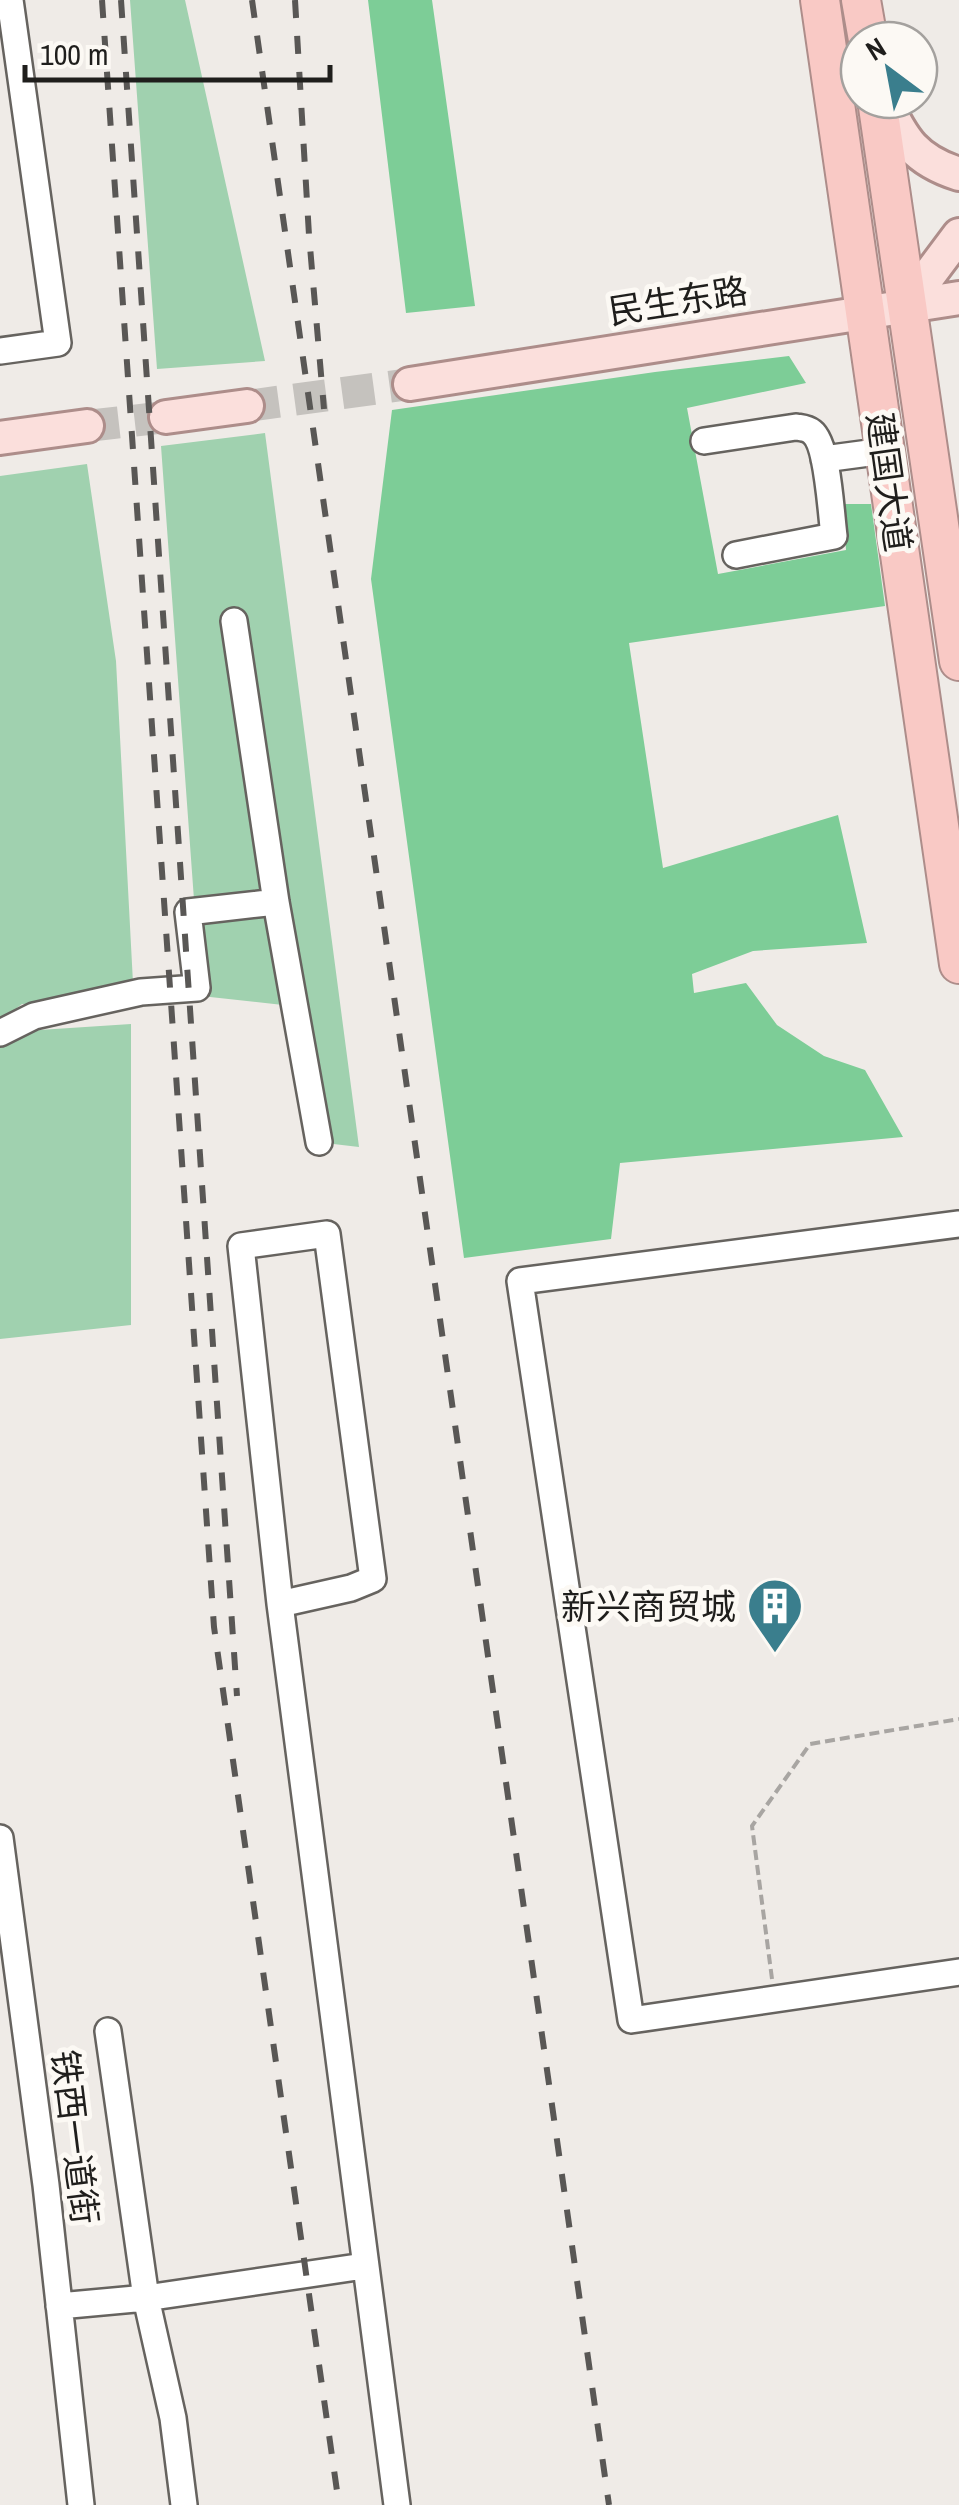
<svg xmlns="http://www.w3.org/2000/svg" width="959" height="2505" font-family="'Archivo Narrow','Noto Sans SC',sans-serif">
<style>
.green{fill:#a0d1af}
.forest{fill:#7dcd97}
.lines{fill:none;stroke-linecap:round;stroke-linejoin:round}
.major-tunnel{stroke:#c5c2be;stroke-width:32;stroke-dasharray:32 16;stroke-linecap:butt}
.minor-casing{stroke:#66635f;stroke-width:30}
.major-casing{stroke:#ad8d8a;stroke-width:38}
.highway-casing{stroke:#ad8d8a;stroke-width:42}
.path{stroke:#a8a5a2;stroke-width:4;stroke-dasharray:10 5;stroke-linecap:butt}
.minor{stroke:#fff;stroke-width:25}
.major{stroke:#fbdfdc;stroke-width:32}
.highway{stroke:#f9c9c5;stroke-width:38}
.rail{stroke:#595755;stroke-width:6;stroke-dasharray:18 18;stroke-linecap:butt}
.labels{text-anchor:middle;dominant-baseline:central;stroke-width:10;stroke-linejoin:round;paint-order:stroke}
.street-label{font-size:35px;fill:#1f1e1c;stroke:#fcf9f4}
.poi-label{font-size:35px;fill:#1f1e1c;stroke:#fcf9f4;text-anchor:end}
</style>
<rect width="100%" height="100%" fill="#efebe7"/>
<path class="green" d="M 130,0 L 185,0 L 265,361 L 157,369 Z
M 265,433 L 359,1147 L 308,1141 L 283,1005 L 201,996 L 161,446 Z
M 87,464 L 116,661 L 134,1002 L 22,1004 L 0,1021 L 0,476 Z
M 131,1024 L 131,1325 L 0,1339 L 0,1043 L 24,1031 Z"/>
<path class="forest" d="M 368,0 L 432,0 L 475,306 L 406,313 Z
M 789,356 L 806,383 L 687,408 L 718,574 L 846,550 L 843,504 L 871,504 L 885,606 L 629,643 L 663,868 L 838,815 L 867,943 L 753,951 L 692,974 L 694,993 L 746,983 L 777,1025 L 824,1056 L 865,1070 L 903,1137 L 620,1163 L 611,1239 L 464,1258 L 371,579 L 392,410 L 655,372 Z"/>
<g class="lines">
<path class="major-tunnel" d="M 247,406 L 410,384
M 87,426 L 166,417"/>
<g class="minor-casing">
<path id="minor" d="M 0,351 L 58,343 L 10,0
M 704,441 L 796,427 C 802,428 807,428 812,432 C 828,444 831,514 834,536 L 736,555
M 824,459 L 884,451
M 234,621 L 276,902 L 319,1142
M 0,1033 L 34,1016 L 141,992 L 197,988 L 188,912 L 276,902
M 959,1224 L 520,1281 L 631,2020 L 959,1972
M 280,1604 L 351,1588 L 373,1579 L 327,1234 L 241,1246 L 280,1604 L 397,2505
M 0,1838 L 46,2185 L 81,2505
M 108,2031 L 146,2298 L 173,2418 L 184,2505
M 59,2306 L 146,2298 L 364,2266"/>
</g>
<g class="major-casing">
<path id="major" d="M 884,100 C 903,140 915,160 959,174
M 906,306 L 959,235
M 410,384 L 959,298
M 166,417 L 247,406
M 0,438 L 87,426"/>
</g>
<g class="highway-casing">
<path id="highway" d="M 820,0 L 959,964
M 861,0 L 868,40
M 877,100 L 959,661"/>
</g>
<path class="path" d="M 772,1979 L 752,1826 L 810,1744 L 959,1719"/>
<use href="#minor" class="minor"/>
<use href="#major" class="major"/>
<use href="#highway" class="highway"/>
<path class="rail" d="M 102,0 L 214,1627 L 339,2505
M 121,0 L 237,1696
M 252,0 L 609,2505
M 295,0 L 309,235 L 324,409"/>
</g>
<defs>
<g id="building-pin" transform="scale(2.875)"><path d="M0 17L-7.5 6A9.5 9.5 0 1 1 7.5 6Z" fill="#3a7e8d" stroke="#fcf9f4"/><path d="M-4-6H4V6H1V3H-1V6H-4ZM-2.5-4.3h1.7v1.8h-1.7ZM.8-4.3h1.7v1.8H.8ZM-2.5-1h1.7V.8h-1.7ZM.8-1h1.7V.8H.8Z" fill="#fff"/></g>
</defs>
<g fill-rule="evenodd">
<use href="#building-pin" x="775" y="1606"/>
</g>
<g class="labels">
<g class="street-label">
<text transform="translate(678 301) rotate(-9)">民生东路</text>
<text transform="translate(889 482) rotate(82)">建国大道</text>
<text transform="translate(75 2137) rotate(83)">铁西一道街</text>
</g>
<g class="poi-label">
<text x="736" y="1606">新兴商贸城</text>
</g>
</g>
<g transform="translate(889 70) rotate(328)"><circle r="48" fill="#fcf9f4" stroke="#a4a19e" stroke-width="2.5"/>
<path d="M0-8L18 38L0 25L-18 38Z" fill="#3a7e8d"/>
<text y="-15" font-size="28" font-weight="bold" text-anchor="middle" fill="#1f1e1c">N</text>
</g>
<path d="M25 65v15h305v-15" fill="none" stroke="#1f1e1c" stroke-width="5"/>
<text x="40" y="65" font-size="30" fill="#1f1e1c" stroke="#fcf9f4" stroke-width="8" paint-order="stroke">100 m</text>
</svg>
